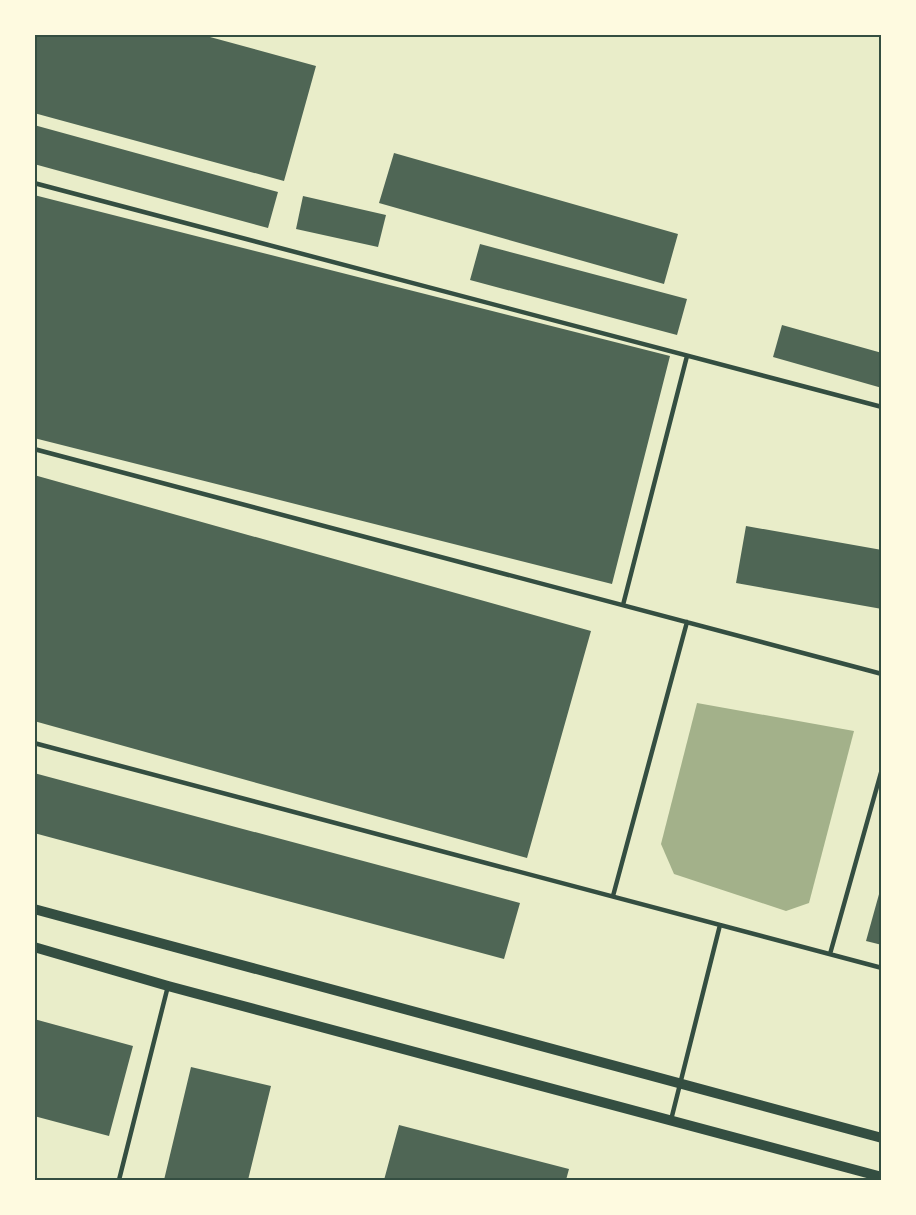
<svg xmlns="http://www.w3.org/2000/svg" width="916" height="1215" font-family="'Public Sans',sans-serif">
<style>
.water{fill:#a3b18a}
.building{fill:#4f6655}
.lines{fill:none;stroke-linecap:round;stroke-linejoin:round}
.service{stroke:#344e41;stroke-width:4.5}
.tertiary{stroke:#344e41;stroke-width:10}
.neatline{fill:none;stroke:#344e41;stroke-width:2}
</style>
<rect width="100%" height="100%" fill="#e9edc9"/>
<path class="water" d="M 697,703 L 854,731 L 809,903 L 786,911 L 674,874 L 661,844 Z"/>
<path class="building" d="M 34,34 L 199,34 L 316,66 L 284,181 L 34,113 Z
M 34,125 L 278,192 L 268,228 L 34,164 Z
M 394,153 L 678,234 L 664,284 L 379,203 Z
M 34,195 L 670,356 L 612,584 L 34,438 Z
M 303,196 L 386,215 L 378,247 L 296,229 Z
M 480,244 L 687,299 L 677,335 L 470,280 Z
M 782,325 L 882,353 L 882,388 L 773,357 Z
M 34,475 L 591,631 L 527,858 L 34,721 Z
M 746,526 L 882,550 L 882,609 L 736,583 Z
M 34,773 L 520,903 L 504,959 L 34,833 Z
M 881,887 L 882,887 L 882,945 L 866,941 Z
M 34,1019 L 133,1046 L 109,1136 L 34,1116 Z
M 191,1067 L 271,1086 L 248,1180 L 164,1180 Z
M 399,1125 L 569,1169 L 566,1180 L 384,1180 Z"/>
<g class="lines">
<path class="service" d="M 34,183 L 882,407
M 34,449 L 882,674
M 623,605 L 687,356
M 34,743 L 882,968
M 613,896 L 687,622
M 830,954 L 882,769
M 671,1120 L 720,925
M 119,1180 L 168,986"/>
<path class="tertiary" d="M 34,909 L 882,1138
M 34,947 L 168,986 L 882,1177"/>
</g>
<rect width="916" height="1215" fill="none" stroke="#fefae0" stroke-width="72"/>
<rect x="36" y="36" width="844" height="1143" class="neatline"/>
</svg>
